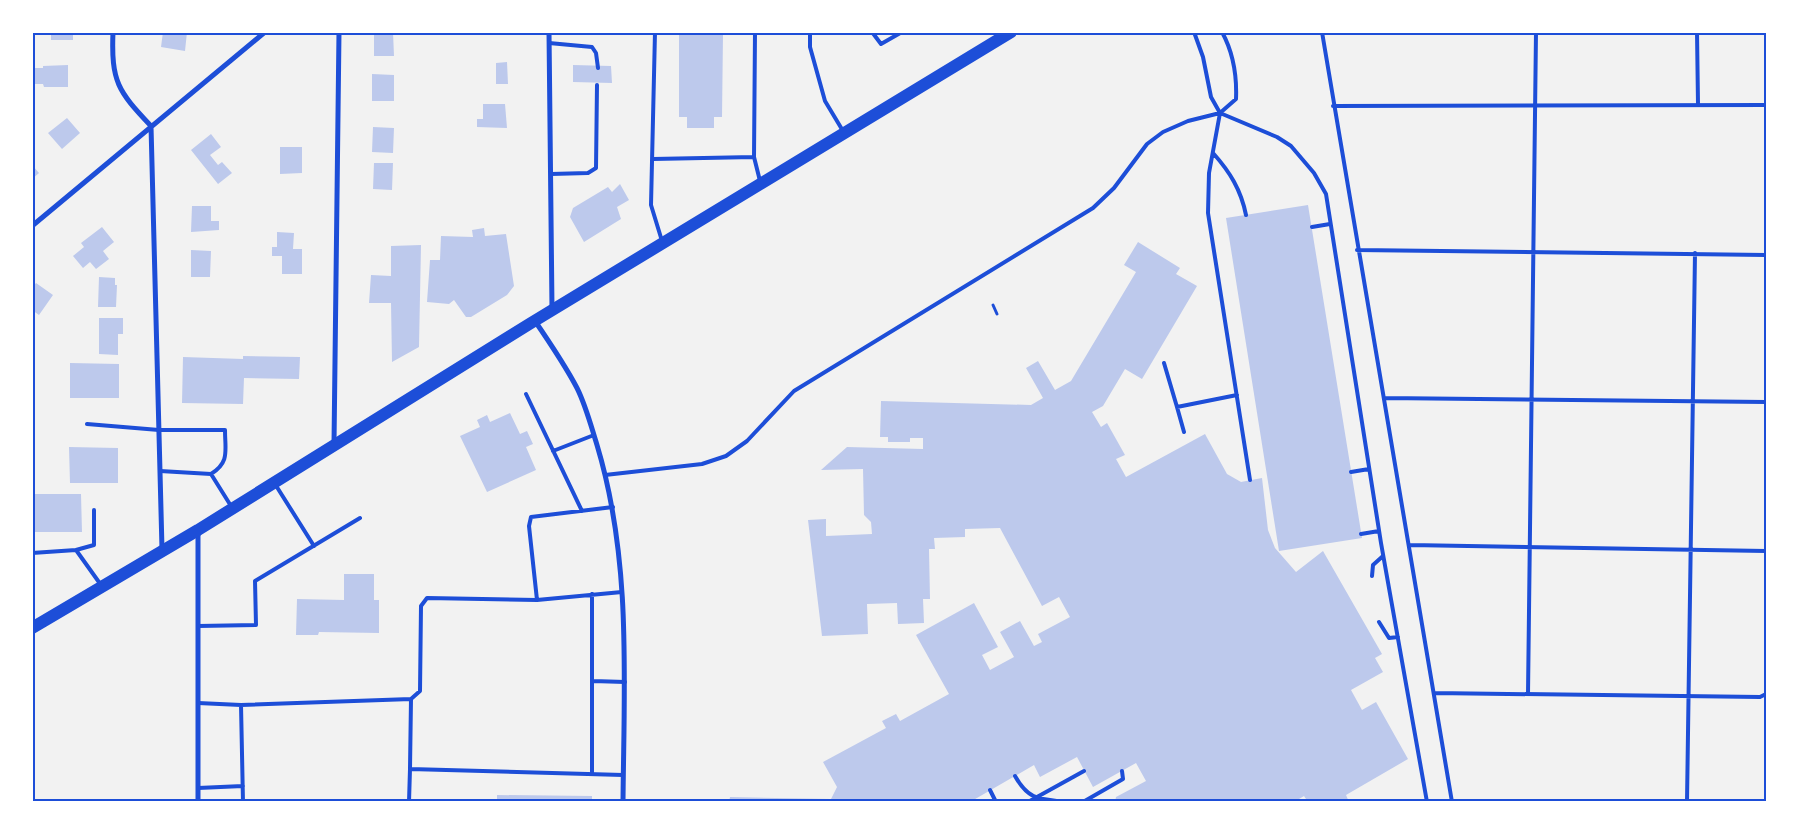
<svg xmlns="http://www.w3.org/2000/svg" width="1799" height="834" font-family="'Alegreya Sans',sans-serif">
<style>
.building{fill:#bdc9ec}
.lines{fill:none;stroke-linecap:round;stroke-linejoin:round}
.path{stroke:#1d4ed8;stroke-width:3}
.service{stroke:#1d4ed8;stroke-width:4}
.minor{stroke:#1d4ed8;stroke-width:5}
.primary{stroke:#1d4ed8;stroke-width:12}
.neatline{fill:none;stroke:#1d4ed8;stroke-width:2}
</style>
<rect width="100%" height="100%" fill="#f2f2f2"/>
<path class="building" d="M 51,32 L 73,32 L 73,40 L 51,40 Z
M 163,32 L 187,32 L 185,51 L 161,47 Z
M 374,32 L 393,32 L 394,56 L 374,56 Z
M 714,32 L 723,34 L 722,117 L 714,117 L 714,128 L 687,128 L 687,117 L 679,117 L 679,33 Z
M 507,62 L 508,84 L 496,84 L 496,63 Z
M 68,65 L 68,87 L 44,87 L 43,84 L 34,84 L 34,68 L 43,68 L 43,66 Z
M 573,65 L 611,66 L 612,83 L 573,82 Z
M 372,74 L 394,75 L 394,101 L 372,101 Z
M 483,104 L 505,104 L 507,128 L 477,127 L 477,119 L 483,119 Z
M 67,118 L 80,133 L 62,149 L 48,133 Z
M 373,127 L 394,128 L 393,153 L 372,152 Z
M 211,134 L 221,147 L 210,155 L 218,165 L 222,162 L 232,173 L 218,184 L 191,150 Z
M 280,147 L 302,147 L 302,173 L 280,174 Z
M 374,163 L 393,163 L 392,190 L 373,189 Z
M 32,165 L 39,173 L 32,179 Z
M 620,184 L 629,200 L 617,207 L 621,219 L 584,242 L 570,217 L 573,208 L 608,187 L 612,192 Z
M 1308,205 L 1362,538 L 1279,551 L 1226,218 Z
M 192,206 L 211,206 L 211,221 L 219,221 L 219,230 L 191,232 Z
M 102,227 L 114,242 L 103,251 L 109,259 L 96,269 L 90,262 L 83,268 L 73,256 L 84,247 L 81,243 Z
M 484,228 L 485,236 L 506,234 L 514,286 L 507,295 L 471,317 L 466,317 L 454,300 L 449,304 L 427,302 L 430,260 L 440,260 L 441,236 L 473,237 L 472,230 Z
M 277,232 L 294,233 L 293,249 L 302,249 L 302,274 L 282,274 L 282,256 L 272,256 L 272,247 L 277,247 Z
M 1138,242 L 1180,268 L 1176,274 L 1197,286 L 1142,379 L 1125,369 L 1103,406 L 1092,412 L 1101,427 L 1107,423 L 1125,455 L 1116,459 L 1126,477 L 1205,434 L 1227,474 L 1241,482 L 1262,478 L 1268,530 L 1275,548 L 1296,572 L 1323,551 L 1382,654 L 1375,658 L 1383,672 L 1351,690 L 1362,710 L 1376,702 L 1408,759 L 1346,795 L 1349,802 L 1308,802 L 1304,796 L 1294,802 L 1115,802 L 1116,797 L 1146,781 L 1136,763 L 1093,787 L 1077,757 L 1040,777 L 1034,765 L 970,802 L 729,802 L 730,797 L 831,799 L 837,787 L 823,762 L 886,728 L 882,721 L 896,714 L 900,721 L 949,694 L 916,635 L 974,603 L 998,647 L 982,655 L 990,670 L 1014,657 L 1000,632 L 1020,621 L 1034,646 L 1042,642 L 1038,634 L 1070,617 L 1059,597 L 1042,606 L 1000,528 L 965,529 L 965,537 L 934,538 L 935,549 L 929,549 L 930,599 L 923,599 L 924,623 L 898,624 L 897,603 L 867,604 L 868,634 L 822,636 L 808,520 L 826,519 L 826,536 L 872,534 L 871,522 L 864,515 L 863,469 L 821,470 L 847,447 L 923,449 L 923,438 L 910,438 L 910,442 L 888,442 L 888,437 L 880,437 L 881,401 L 1031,405 L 1043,398 L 1026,368 L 1038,361 L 1055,390 L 1071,381 L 1136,272 L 1124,265 Z
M 421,245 L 419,347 L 392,362 L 391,303 L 369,303 L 371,275 L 391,276 L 391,246 Z
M 191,250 L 211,251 L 210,277 L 191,277 Z
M 99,277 L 115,278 L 115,285 L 117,285 L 116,307 L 98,307 Z
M 36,283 L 53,295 L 39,315 L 32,310 L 32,288 Z
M 99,318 L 123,318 L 123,334 L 118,334 L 118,355 L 99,354 Z
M 243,356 L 300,357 L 299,379 L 244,378 L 243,404 L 182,403 L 183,357 L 243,359 Z
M 70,363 L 119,364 L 119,398 L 70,398 Z
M 510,413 L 520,434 L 527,431 L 533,444 L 526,447 L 536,470 L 487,492 L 460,436 L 480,427 L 477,420 L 487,415 L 490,422 Z
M 69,447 L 118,448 L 118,483 L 70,483 Z
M 32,494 L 81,494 L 82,532 L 32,532 Z
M 344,574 L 374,574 L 374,600 L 379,600 L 379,633 L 319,632 L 318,635 L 296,635 L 297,599 L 344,600 Z
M 497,795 L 592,796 L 592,802 L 497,802 Z"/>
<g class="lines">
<path class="path" d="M 993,305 L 997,314"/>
<path class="service" d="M 655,32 L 651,205 L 662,241
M 755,32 L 754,157 L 760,181
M 810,32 L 810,47 L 825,101 L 843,131
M 872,32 L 881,44 L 902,32
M 1194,32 L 1203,57 L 1211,97 L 1220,113 L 1277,137 L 1291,146 L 1314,173 L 1326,194 L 1381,543 L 1427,802
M 1322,32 L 1452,802
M 1697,32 L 1698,104
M 549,43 L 592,47 L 596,53 L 598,68
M 1333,106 L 1766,105
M 1220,113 L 1209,173 L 1208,213 L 1250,480
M 1213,153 C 1230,172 1241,190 1246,215
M 653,159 L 754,157
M 551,174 L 588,173 L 596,168 L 597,85
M 1312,227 L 1330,224
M 1357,250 L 1766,255
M 1164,363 L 1177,407 L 1237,395
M 526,394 L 582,511
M 1384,398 L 1766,402
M 1177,407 L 1184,432
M 87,424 L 159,430 L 225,430 C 225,451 230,462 211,474
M 553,451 L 594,435
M 160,471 L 211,474 L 231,506
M 1351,472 L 1369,469
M 605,475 L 702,464 L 726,456 L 747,441 L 794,391 L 1093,208 L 1114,188 L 1147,144 L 1163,132 L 1188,121 L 1220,113 L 1236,99 C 1237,75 1234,54 1222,32
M 275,484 L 314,546
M 1361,534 L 1379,531
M 1410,545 L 1766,551
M 76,550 L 94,545 L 94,510
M 32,553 L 76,550 L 101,585
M 1372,576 L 1373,565 L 1383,556
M 592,594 L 592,774
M 537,600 L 622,592
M 1379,622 L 1389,638 L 1398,637
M 198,626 L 256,625 L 255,581 L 360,518
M 593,681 L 625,682
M 1434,693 L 1760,697 L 1766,694
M 1528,694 L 1536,32
M 198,703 L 241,705
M 410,769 L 411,699
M 1015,776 C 1029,801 1040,799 1067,802
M 198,788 L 243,786
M 990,790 L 996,802
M 243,802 L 241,705 L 411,699 L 420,691 L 421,606 L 427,598 L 537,600 L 529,526 L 531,517 L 613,507
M 409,802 L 410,769 L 623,775
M 1028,802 L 1084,771
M 1083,802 L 1123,779 L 1122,771
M 1687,802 L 1695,253"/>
<path class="minor" d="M 113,32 C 111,82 118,91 151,126 L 162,549
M 549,32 L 552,309
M 32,226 L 265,32
M 535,321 C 550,343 565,365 577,388 C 586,406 591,426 597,445 C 632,561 624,682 623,802
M 334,444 L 339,32
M 198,531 L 198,802"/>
<path class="primary" d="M 32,628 L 198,530 L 531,323 L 1011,32"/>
</g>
<rect width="1799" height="834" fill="none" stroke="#ffffff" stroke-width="68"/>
<rect x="34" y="34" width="1731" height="766" class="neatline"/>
</svg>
